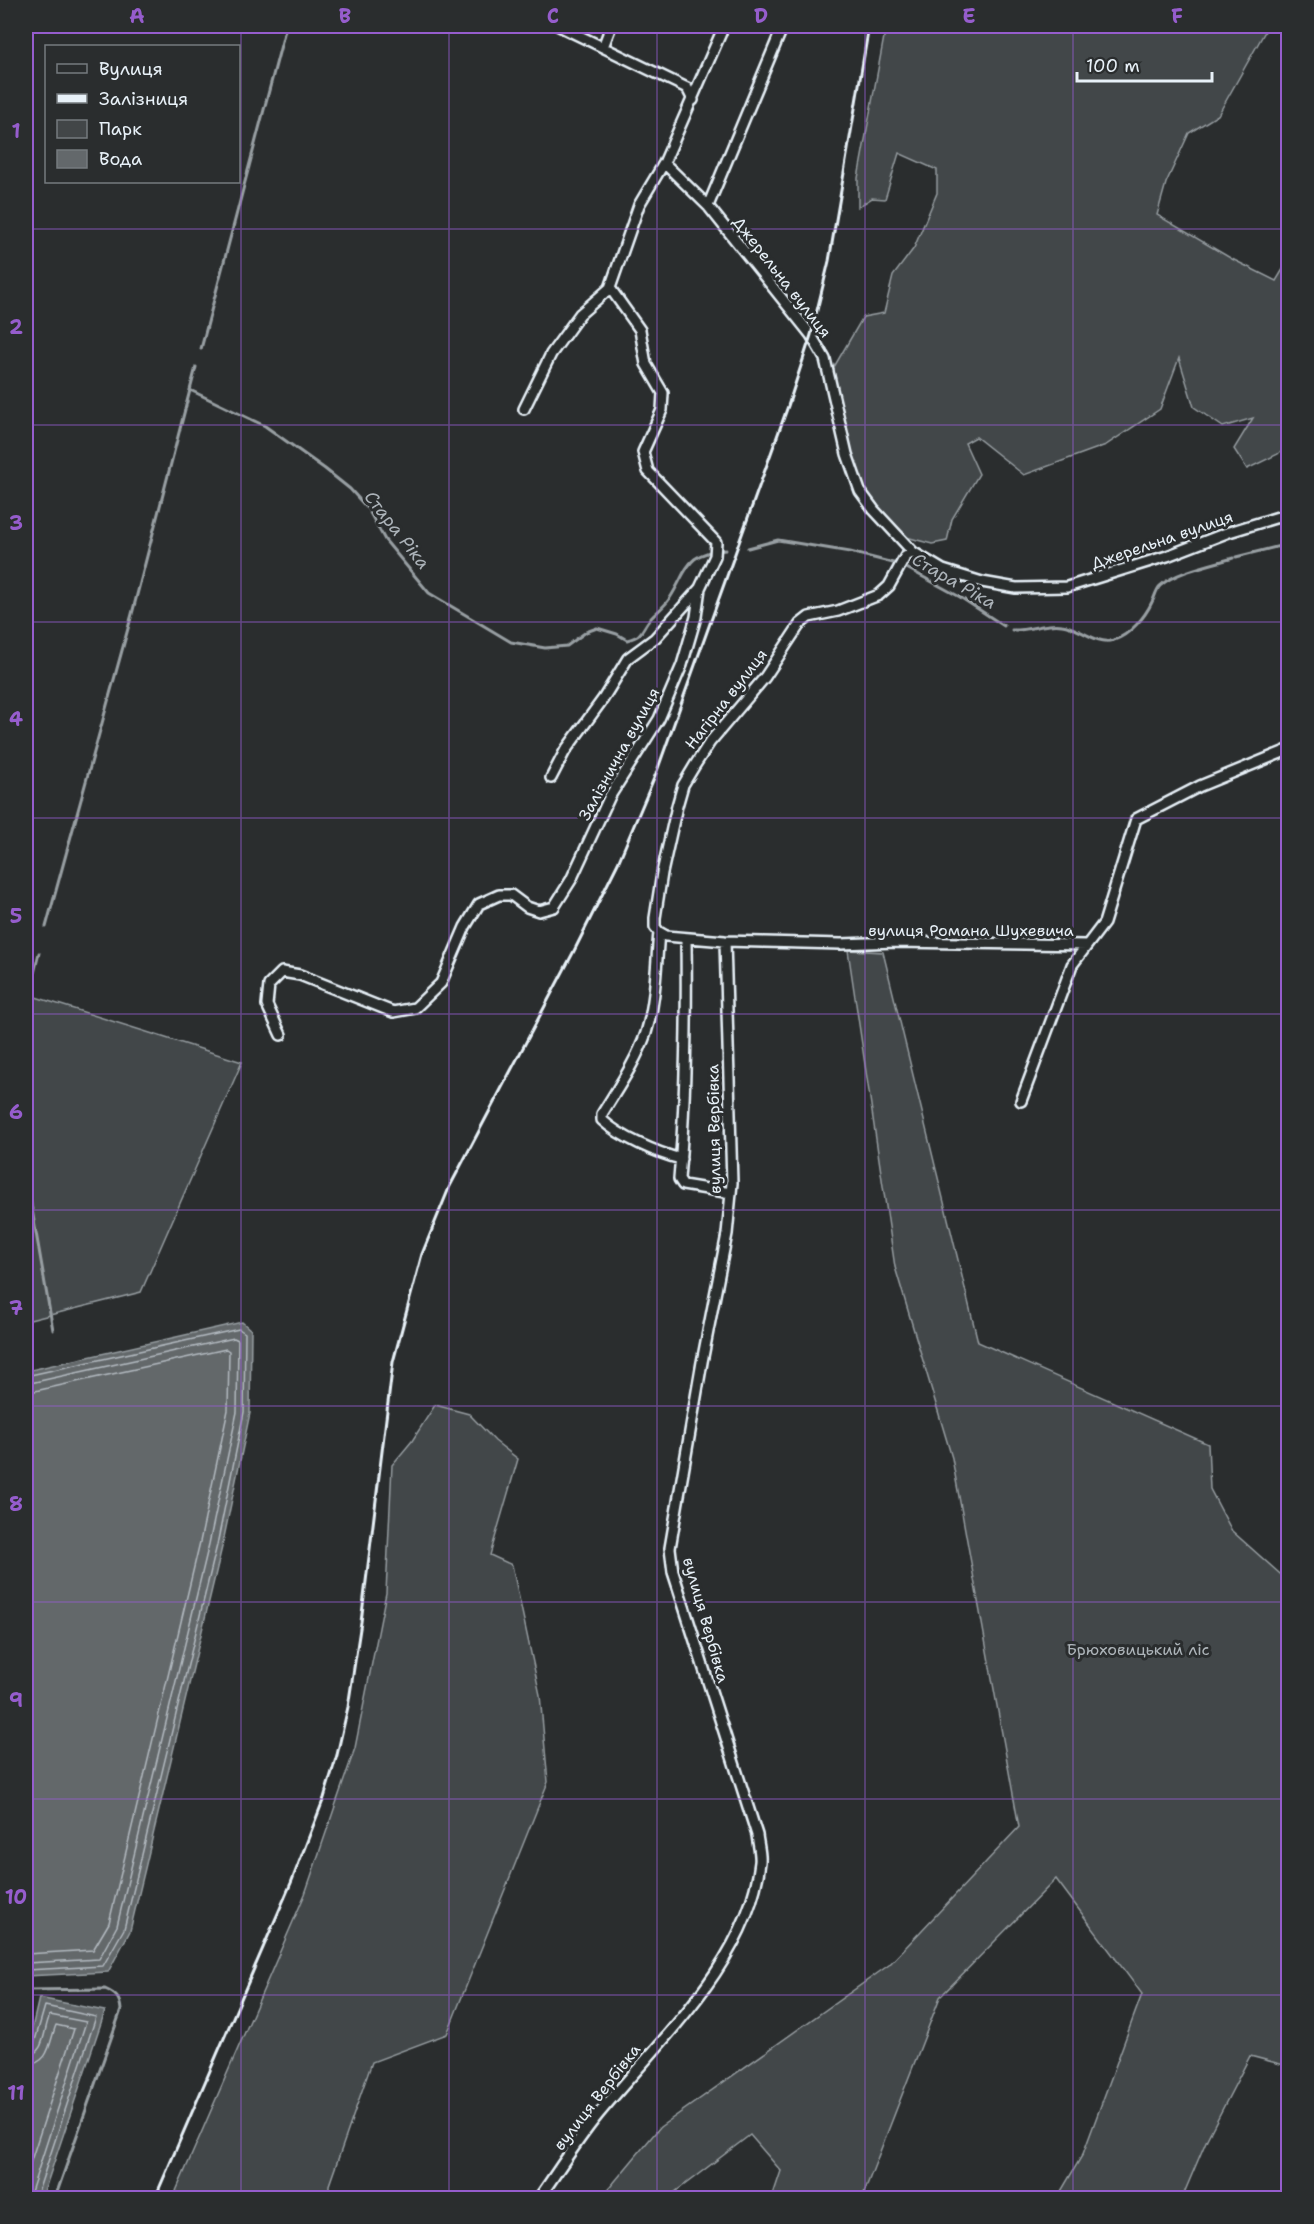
<svg xmlns="http://www.w3.org/2000/svg" width="1314" height="2224" font-family="'Shantell Sans',sans-serif">
<style>
.green{fill:#424648;stroke:#959ca0;stroke-width:1.5}
.water{fill:#63686b;stroke:#989fa3;stroke-width:1.5}
.lines{fill:none;stroke-linecap:round;stroke-linejoin:round}
.shore{stroke:#b3bac0;stroke-width:1.5}
.stream{stroke:#989fa3;stroke-width:3}
.minor-casing{stroke:#e8f1f8;stroke-width:14}
.minor{stroke:#2a2d2e;stroke-width:9}
.rail{stroke:#e8f1f8;stroke-width:3}
.grid{fill:none;stroke:#965dcd;stroke-width:1.5;stroke-opacity:0.55}
.labels{text-anchor:middle;dominant-baseline:central;stroke-width:6;stroke-linejoin:round;paint-order:stroke}
.street-label{font-size:16px;fill:#e8f1f8;stroke:#2a2d2e}
.park-label{font-size:16px;fill:#aeb5ba;stroke:#2a2d2e}
.water-label{font-size:18px;font-style:italic;fill:#acb3b9;stroke:#2a2d2e}
.neatline{fill:none;stroke:#965dcd;stroke-width:2}
.grid-label{font-size:20px;text-anchor:middle;font-weight:bold;fill:#965dcd}
</style>
<rect width="100%" height="100%" fill="#2a2d2e"/>
<filter id="ink" filterUnits="userSpaceOnUse"><feTurbulence type="fractalNoise" baseFrequency=".0167" numOctaves="2"/><feDisplacementMap in="SourceGraphic" scale="12" xChannelSelector="R" yChannelSelector="G"/><feConvolveMatrix kernelMatrix="1 2 1 2 8 2 1 2 1" color-interpolation-filters="sRGB"/></filter>
<g filter="url(#ink)">
<path class="green" d="M 886,26 L 1268,26 L 1218,115 L 1189,133 L 1166,183 L 1157,215 L 1232,259 L 1276,281 L 1288,261 L 1288,444 L 1278,454 L 1247,469 L 1234,449 L 1253,418 L 1223,427 L 1194,407 L 1179,358 L 1160,409 L 1106,445 L 1024,475 L 976,437 L 965,443 L 979,474 L 952,519 L 947,541 L 932,544 L 899,535 L 861,492 L 836,401 L 834,367 L 863,317 L 884,313 L 893,276 L 914,248 L 937,193 L 937,170 L 899,153 L 885,199 L 872,198 L 858,207 L 858,178 Z
M 848,950 L 883,952 L 978,1342 L 1208,1444 L 1210,1489 L 1232,1531 L 1288,1581 L 1288,2066 L 1250,2056 L 1207,2139 L 1182,2198 L 1057,2198 L 1083,2154 L 1142,1994 L 1056,1879 L 940,1997 L 862,2198 L 772,2198 L 781,2171 L 750,2135 L 667,2198 L 601,2198 L 660,2127 L 889,1965 L 1019,1827 L 952,1458 L 895,1267 Z
M 26,994 L 242,1062 L 141,1292 L 26,1321 Z
M 435,1405 L 469,1414 L 495,1441 L 518,1459 L 490,1555 L 512,1565 L 540,1695 L 548,1782 L 447,2034 L 372,2062 L 329,2185 L 329,2198 L 173,2198 L 305,1894 L 355,1748 L 386,1593 L 392,1465 L 412,1441 Z"/>
<path class="water" d="M 242,1322 L 251,1330 L 250,1413 L 222,1547 L 130,1931 L 108,1972 L 26,1976 L 26,1371 Z
M 39,1998 L 105,2011 L 42,2198 L 26,2198 L 26,2054 Z"/>
<g class="lines">
<path class="shore" d="M 26,1376 L 239,1329 L 245,1333 L 244,1412 L 217,1545 L 124,1929 L 103,1966 L 26,1970
M 26,1384 L 234,1338 L 238,1340 L 237,1412 L 209,1544 L 117,1926 L 99,1959 L 26,1963
M 26,1393 L 226,1349 L 229,1351 L 228,1410 L 200,1542 L 109,1923 L 93,1950 L 26,1954
M 26,2048 L 31,2048 L 34,2044 L 45,2006 L 96,2017 L 36,2198
M 26,2056 C 46,2054 43,2029 50,2015 L 86,2022 L 29,2198
M 26,2065 C 50,2064 49,2043 56,2025 L 74,2029 L 26,2176"/>
<path class="stream" d="M 201,349 L 286,26
M 190,390 L 265,426 L 325,469 L 350,489 L 368,509 L 385,540 L 429,593 L 511,642 L 545,648 L 567,646 L 586,632 L 597,628 L 617,634 L 627,640 C 641,636 640,634 647,623 C 653,614 664,608 670,598 C 688,570 685,552 726,550
M 748,548 L 778,540 L 850,552 L 901,565 L 960,597 L 1004,626
M 1236,557 L 1288,544
M 1012,630 C 1028,631 1048,622 1062,625 C 1079,627 1097,646 1114,640 C 1130,635 1145,617 1152,602 C 1155,597 1156,590 1160,586 C 1175,572 1213,564 1233,558
M 46,927 L 132,614 L 196,367
M 26,1006 L 39,953
M 26,1175 L 53,1330
M 26,1990 L 105,1989 C 116,1994 120,1998 121,2010 L 55,2198"/>
<g class="minor-casing">
<path id="minor" d="M 559,26 L 687,88 L 693,100
M 603,47 L 611,26
M 664,163 L 708,206 L 811,335 L 825,359 L 847,454 L 860,491 L 874,510 L 913,552 L 943,570 L 982,582 L 1016,588 L 1067,587 L 1167,556 L 1229,532 L 1288,514
M 708,206 L 783,26
M 524,409 L 551,354 L 580,314 L 610,288 L 639,205 L 664,163 L 724,26
M 551,778 L 565,751 L 603,699 L 628,658 L 655,638 L 700,588
M 659,932 L 655,927 L 655,918 L 662,873 L 677,806 L 683,785 L 695,765 L 710,742 L 765,677 L 800,624 L 809,617 L 838,611 L 879,595 L 889,586 L 905,557 L 913,552
M 659,932 L 666,936 L 725,941 L 841,944 L 896,942 L 1086,945
M 659,932 C 656,965 656,1001 646,1033 C 636,1062 617,1089 602,1114 L 602,1120 C 620,1137 657,1153 681,1159
M 686,938 C 687,1019 686,1099 679,1179 L 683,1185 L 731,1193
M 281,1035 L 267,1005 L 269,985 L 282,972 L 300,975 L 393,1012 L 415,1008 L 441,983 L 465,927 L 479,904 L 499,895 L 511,895 L 527,907 L 539,911 L 554,907 L 571,880 L 610,796 L 659,719 L 682,665 L 696,617 L 700,588 L 715,556 L 716,542 L 648,471 L 643,452 L 662,410 L 663,393 L 646,364 L 640,330 L 610,288
M 1021,1101 L 1072,965 L 1104,923 L 1136,819 L 1200,786 L 1288,750
M 539,2198 C 558,2171 576,2142 597,2116 C 657,2043 749,1961 760,1862 C 761,1854 758,1844 757,1835 L 673,1572 L 670,1548 L 702,1362 L 727,1234 L 732,1183 L 725,941"/>
</g>
<use href="#minor" class="minor"/>
<path class="rail" d="M 155,2198 L 291,1883 L 324,1798 L 337,1755 L 348,1707 L 361,1622 L 393,1362 L 422,1254 L 449,1188 L 574,951 L 618,863 L 657,771 L 788,406 L 811,335 L 829,261 L 869,26"/>
</g>
</g>
<path class="grid" d="M 241,26 L 241,2198M 449,26 L 449,2198M 657,26 L 657,2198M 865,26 L 865,2198M 1073,26 L 1073,2198M 26,229 L 1288,229M 26,425 L 1288,425M 26,622 L 1288,622M 26,818 L 1288,818M 26,1014 L 1288,1014M 26,1210 L 1288,1210M 26,1406 L 1288,1406M 26,1602 L 1288,1602M 26,1799 L 1288,1799M 26,1995 L 1288,1995"/>
<g class="labels">
<g class="street-label">
<text transform="translate(782 277) rotate(52)">Джерельна вулиця</text>
<text transform="translate(1162 540) rotate(-19)">Джерельна вулиця</text>
<text transform="translate(726 699) rotate(-52)">Нагірна вулиця</text>
<text transform="translate(619 754) rotate(-61)">Залізнична вулиця</text>
<text x="971" y="930">вулиця Романа Шухевича</text>
<text transform="translate(714 1129) rotate(-91)">вулиця Вербівка</text>
<text transform="translate(706 1620) rotate(74)">вулиця Вербівка</text>
<text transform="translate(597 2097) rotate(-52)">вулиця Вербівка</text>
</g>
<g class="park-label">
<text x="1138" y="1649">Брюховицький ліс</text>
</g>
<g class="water-label">
<text transform="translate(397 530) rotate(52)">Стара Ріка</text>
<text transform="translate(954 581) rotate(30)">Стара Ріка</text>
</g>
</g>
<rect width="1314" height="2224" fill="none" stroke="#2a2d2e" stroke-width="66"/>
<rect x="45" y="45" width="195" height="138" fill="#2a2d2e" stroke="#767b7f" stroke-width="1.5"/>
<rect x="57" y="64" width="30" height="9" fill="#2a2d2e" stroke="#767b7f" stroke-width="1.5"/>
<text x="99" y="75" font-size="18" fill="#e8f1f8">Вулиця</text>
<rect x="57" y="94" width="30" height="9" fill="#e8f1f8" stroke="#767b7f" stroke-width="1.5"/>
<text x="99" y="105" font-size="18" fill="#e8f1f8">Залізниця</text>
<rect x="57" y="120" width="30" height="18" fill="#424648" stroke="#767b7f" stroke-width="1.5"/>
<text x="99" y="135" font-size="18" fill="#e8f1f8">Парк</text>
<rect x="57" y="150" width="30" height="18" fill="#63686b" stroke="#767b7f" stroke-width="1.5"/>
<text x="99" y="165" font-size="18" fill="#e8f1f8">Вода</text>
<path d="M1077 72v9h135v-9" fill="none" stroke="#e8f1f8" stroke-width="3"/>
<text x="1086" y="72" font-size="18" fill="#e8f1f8" stroke="#2a2d2e" stroke-width="4.5" paint-order="stroke">100 m</text>
<rect x="33" y="33" width="1248" height="2158" class="neatline"/>
<g class="grid-label">
<text x="137" y="23">A</text>
<text x="345" y="23">B</text>
<text x="553" y="23">C</text>
<text x="761" y="23">D</text>
<text x="969" y="23">E</text>
<text x="1177" y="23">F</text>
<text x="16" y="138">1</text>
<text x="16" y="334">2</text>
<text x="16" y="530">3</text>
<text x="16" y="726">4</text>
<text x="16" y="923">5</text>
<text x="16" y="1119">6</text>
<text x="16" y="1315">7</text>
<text x="16" y="1511">8</text>
<text x="16" y="1707">9</text>
<text x="16" y="1904">10</text>
<text x="16" y="2100">11</text>
</g>
</svg>
